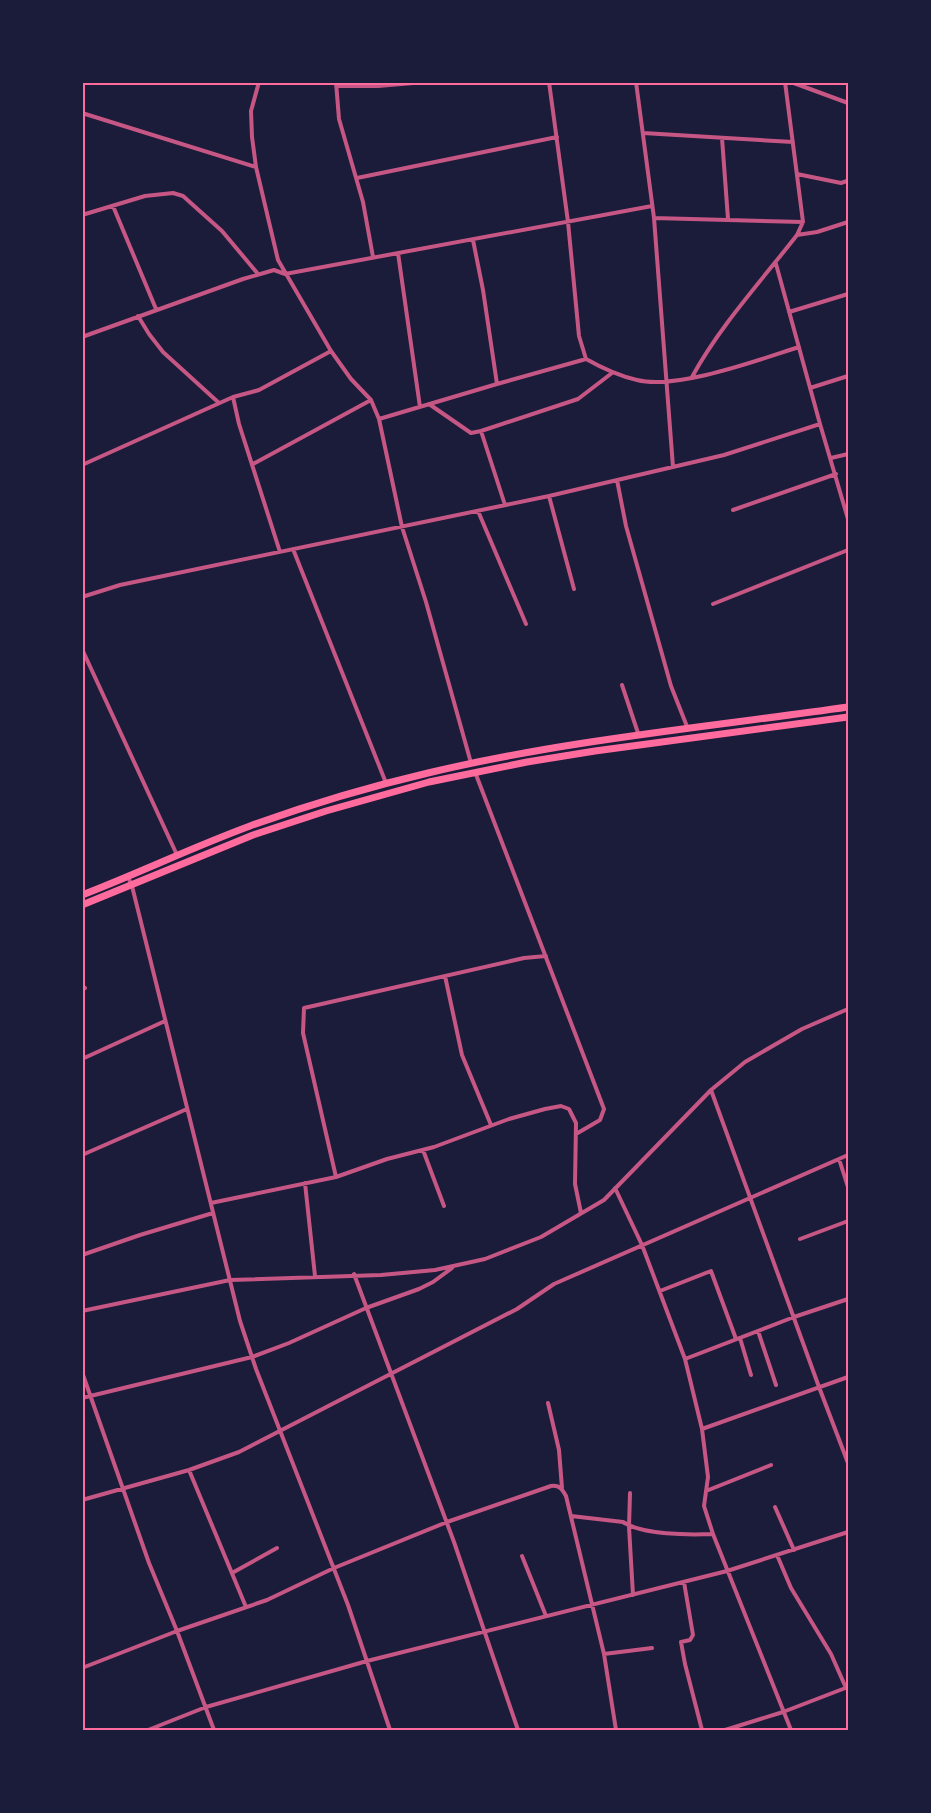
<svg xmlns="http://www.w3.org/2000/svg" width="931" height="1813" font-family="Poppins,sans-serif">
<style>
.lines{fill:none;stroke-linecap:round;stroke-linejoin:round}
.minor{stroke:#c65784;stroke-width:4}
.trunk{stroke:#ff6b9d;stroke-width:7}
.neatline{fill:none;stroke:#ff6b9d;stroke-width:2}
</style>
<rect width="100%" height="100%" fill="#1b1b3a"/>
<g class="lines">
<path class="minor" d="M 259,82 L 251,111 L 252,137 L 256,167 L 278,260 L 331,351 L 351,379 L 371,400 L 379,419 L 402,527 L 426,602 L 471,763
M 336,82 L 339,119 L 363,202 L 373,257
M 549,82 L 568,222 L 579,336 L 586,359
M 636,82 L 654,218 L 673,467
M 791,82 L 848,103
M 336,86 L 378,86 L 425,82
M 82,113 L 256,167
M 643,133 L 793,142
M 722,138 L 728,219
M 797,174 L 841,183 L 847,181
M 357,178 L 557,137
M 113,206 L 156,309
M 82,215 L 145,196 L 173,193 L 183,196 L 222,231 L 258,274
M 654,218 L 803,222
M 797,235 L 817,232 L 848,222
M 473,240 L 483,290 L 497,384
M 398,253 L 420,407
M 776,264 L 820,424
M 789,312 L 848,294
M 138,316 L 149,334 L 163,352 L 219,403
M 82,337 L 243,279 L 274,270 L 285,274 L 652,206
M 692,377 C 719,327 762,280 797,235 L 803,222 L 785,82
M 810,388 L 848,376
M 233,397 L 239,424 L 280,552
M 429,404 L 471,433 L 481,431 L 578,399 L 612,373
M 379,419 L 497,384 L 586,359 C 602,368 619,376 637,380 C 677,390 758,360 799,347
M 481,431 L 505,505
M 831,458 L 848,454
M 253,464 L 371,400
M 82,465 L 233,397 L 259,390 L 331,351
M 617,480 L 626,526 L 671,686 L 688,729
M 549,496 L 574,589
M 733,510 L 836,474
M 478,511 L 526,624
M 293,549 L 386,783
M 82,597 L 120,585 L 549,496 L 724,455 L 820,424 L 848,519
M 713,604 L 848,550
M 82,649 L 177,855
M 622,685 L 639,736
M 475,772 L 604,1109 L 600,1120 L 576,1134
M 128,877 L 132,886 L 240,1321 L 256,1369 L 348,1605 L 390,1730
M 445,976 L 462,1055 L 491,1125
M 82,989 L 85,988
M 82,1059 L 165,1021
M 711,1090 L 819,1387 L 848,1463
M 423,1150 L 444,1206
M 82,1155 L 187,1109
M 839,1159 L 848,1187
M 336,1177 L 303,1033 L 304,1008 L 524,958 L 546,956
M 305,1183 L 315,1276
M 615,1188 L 642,1245 L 685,1359 L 702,1429 L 708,1477 L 704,1506 L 713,1534 L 791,1730
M 211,1203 L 336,1177 L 387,1159 L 434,1147 L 509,1119 L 545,1109 L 561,1106 L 569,1109 L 576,1123 L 575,1184 L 581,1213
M 800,1239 L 848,1221
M 82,1255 L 140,1235 L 213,1213
M 354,1274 L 454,1542 L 518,1730
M 660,1291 L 711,1271 L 736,1339
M 82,1311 L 230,1280 L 381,1275 L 435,1270 L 485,1259 L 541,1237 L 604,1200 L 711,1090 L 745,1062 L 802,1029 L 848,1009
M 758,1331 L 776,1385
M 740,1338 L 751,1375
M 685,1359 L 794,1317 L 848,1299
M 82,1372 L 149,1563 L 177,1631 L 214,1730
M 82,1398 L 252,1357 L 289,1343 L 366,1308 L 419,1289 L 433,1282 L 452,1268
M 548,1403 L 559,1450 L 562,1488
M 702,1429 L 848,1377
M 189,1470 L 246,1607
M 706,1491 L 771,1465
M 630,1493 L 629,1527 L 633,1595
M 82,1500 L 189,1470 L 239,1452 L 517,1309 L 554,1284 L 848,1155
M 775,1507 L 794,1550
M 571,1516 L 623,1522 C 642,1535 689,1535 713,1534
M 777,1555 L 791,1588 L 831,1654 L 846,1688
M 522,1556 L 546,1616
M 232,1573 L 277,1548
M 684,1582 L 693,1635 L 690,1640 L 681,1642 L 685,1664 L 702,1730
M 604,1654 L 652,1648
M 82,1668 L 177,1631 L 267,1600 L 334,1568 L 447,1522 L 551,1486 C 560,1485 562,1489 566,1496 L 604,1654 L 616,1730
M 148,1730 L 206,1707 L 367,1661 L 727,1571 L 848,1532
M 725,1730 L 783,1712 L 848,1687"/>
<path class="trunk" d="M 82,895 C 139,873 193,847 250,826 C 308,805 368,787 428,773 C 566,740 708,727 848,707
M 82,905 L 253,835 L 326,811 L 429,782 L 527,762 L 595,751 L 848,717"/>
</g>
<rect width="931" height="1813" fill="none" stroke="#1b1b3a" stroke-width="168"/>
<rect x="84" y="84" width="763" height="1645" class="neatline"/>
</svg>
